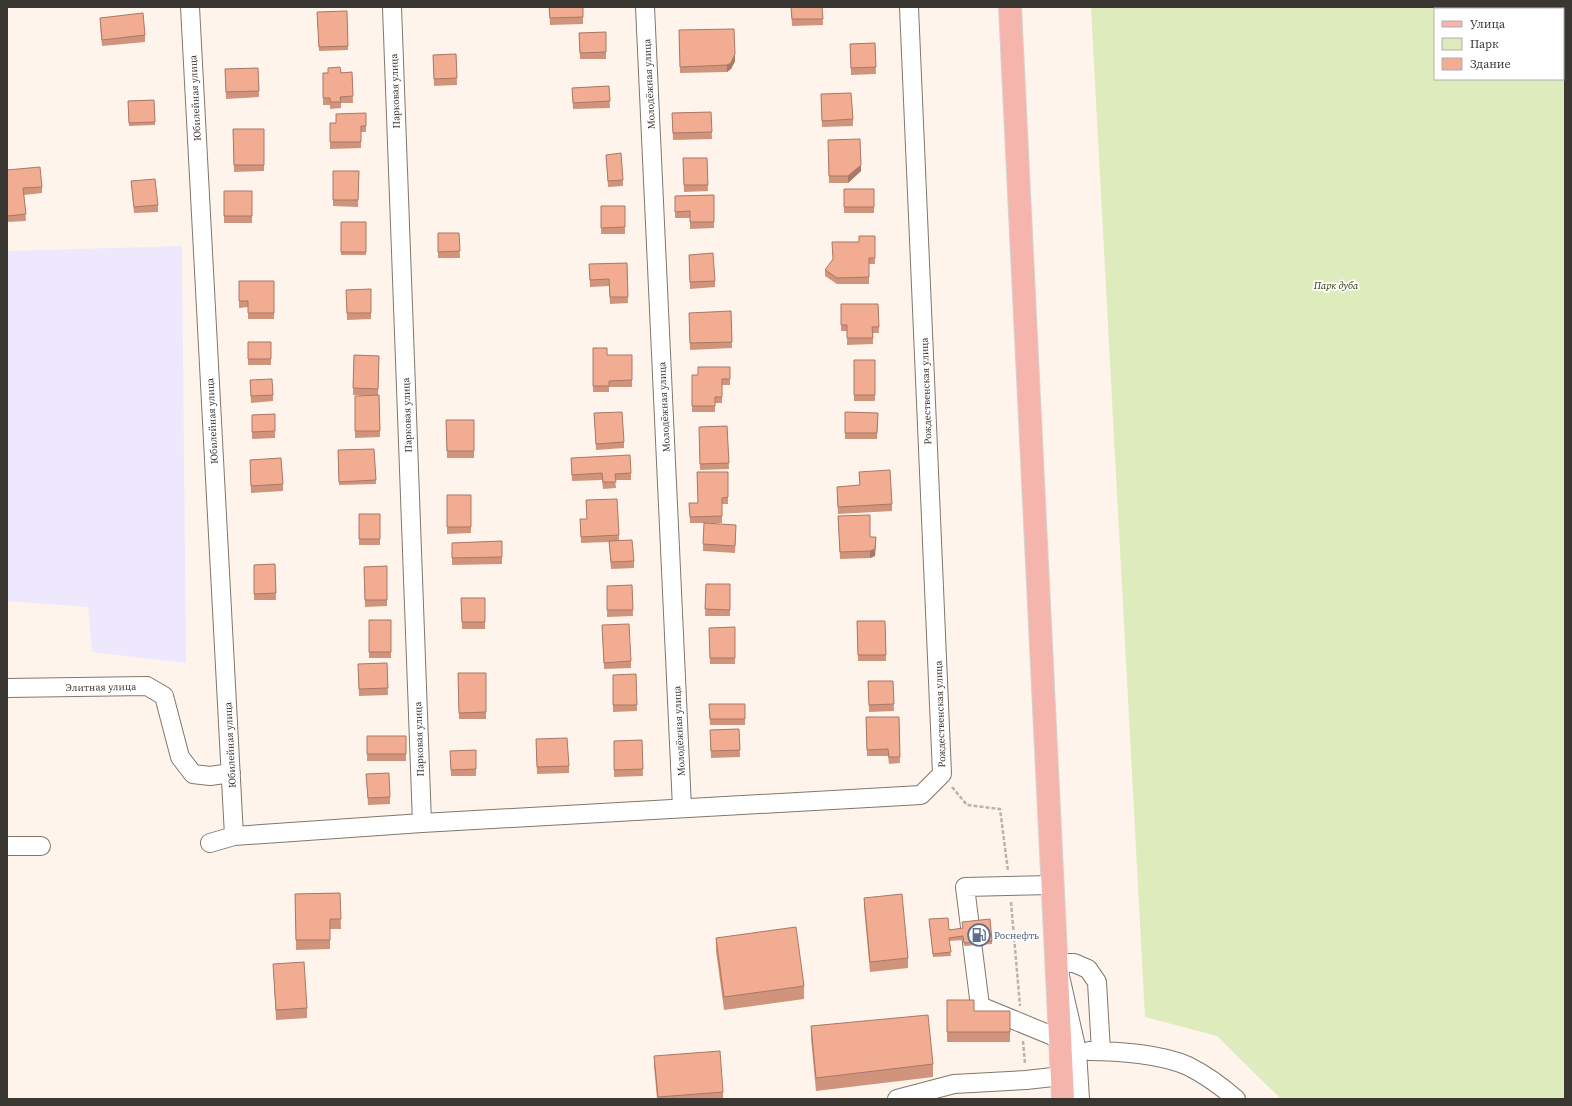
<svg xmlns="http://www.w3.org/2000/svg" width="1572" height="1106" font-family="'Source Serif 4',serif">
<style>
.industrial{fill:#eee8fe}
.green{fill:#deebbd;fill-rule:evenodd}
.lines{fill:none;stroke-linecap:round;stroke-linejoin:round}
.minor-casing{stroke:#81776d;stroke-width:20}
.major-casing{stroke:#d4d3d2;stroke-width:24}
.path{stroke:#bcb4ac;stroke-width:2.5;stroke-dasharray:4 2;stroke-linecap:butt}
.minor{stroke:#fff;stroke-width:18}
.major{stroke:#f6b5ac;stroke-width:22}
.wall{fill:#d0947d}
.shaded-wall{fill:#a97866}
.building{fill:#f2ac91;stroke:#a97866}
.labels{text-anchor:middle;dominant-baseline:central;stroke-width:3.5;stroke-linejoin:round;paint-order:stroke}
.street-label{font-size:10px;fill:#3a3631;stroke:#fff}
.park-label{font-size:10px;font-style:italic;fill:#2b3501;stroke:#fff}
.service-label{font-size:10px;fill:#4e5e75;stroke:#fff;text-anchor:start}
</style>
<rect width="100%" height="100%" fill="#fef4eb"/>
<path class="industrial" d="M 182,246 L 186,663 L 92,652 L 88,607 L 7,601 L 7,251 Z"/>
<path class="green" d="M 1091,7 L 1565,7 L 1565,1099 L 1281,1099 L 1217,1036 L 1145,1017 ZM 1435,9 L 1563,9 L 1563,79 L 1435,79 Z"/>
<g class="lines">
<g class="minor-casing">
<path id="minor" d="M 190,7 L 234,836
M 392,7 L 422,823
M 645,7 L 682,808
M 7,688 L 147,686 L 164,696 L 180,757 L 193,774 L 210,776 L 231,773
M 210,843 L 234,836 L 422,823 L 921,795 L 942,774 L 909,7
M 7,846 L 41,846
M 1053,885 L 965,887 L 980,1006 L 1060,1039
M 1089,1051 C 1118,1051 1161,1054 1188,1066 C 1206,1075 1221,1086 1236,1099
M 897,1099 L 954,1084 L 1026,1080 L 1062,1076
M 1080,1099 L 1077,1051 L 1057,963 L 1074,963 L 1088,969 L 1097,982 L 1101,1051"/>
</g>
<g class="major-casing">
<path id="major" d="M 1010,7 L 1063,1099"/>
</g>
<path class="path" d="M 952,787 L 967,805 L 1000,809 L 1008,871
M 1011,902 L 1020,1006
M 1023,1041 L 1025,1064"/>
<use href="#minor" class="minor"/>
<use href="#major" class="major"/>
</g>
<path class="wall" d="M 549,7 L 583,7 L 583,24 L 550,25 Z
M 791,7 L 822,7 L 823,25 L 792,26 Z
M 317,12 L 348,46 L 348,50 L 319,51 Z
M 100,18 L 145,35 L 145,42 L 102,46 L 100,24 Z
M 679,30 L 735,61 L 731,69 L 727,72 L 680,73 Z
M 606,32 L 606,59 L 580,59 L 579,33 Z
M 875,43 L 876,74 L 851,75 L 850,44 Z
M 456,54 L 457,85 L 434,86 L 433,55 Z
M 258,68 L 259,97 L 226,99 L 225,69 Z
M 352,72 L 353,103 L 341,103 L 341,108 L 330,109 L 330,105 L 323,105 L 323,73 Z
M 609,86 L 610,108 L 573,109 L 572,88 Z
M 821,94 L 853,119 L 853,126 L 822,127 Z
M 154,100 L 155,125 L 129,126 L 128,101 Z
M 711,112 L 712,139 L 673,140 L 672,113 Z
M 366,113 L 366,132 L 361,132 L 361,148 L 330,149 L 330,123 L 336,123 Z
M 233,129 L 264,129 L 264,171 L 234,172 Z
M 828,140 L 861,171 L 848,183 L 829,183 Z
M 606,155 L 623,180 L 623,186 L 608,187 Z
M 683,158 L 707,158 L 708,191 L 684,192 Z
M 7,170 L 42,187 L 42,193 L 24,195 L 26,221 L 7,222 Z
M 333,171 L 359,171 L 358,207 L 333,206 Z
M 131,181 L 158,205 L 158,212 L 134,213 Z
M 844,189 L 874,189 L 874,213 L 844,213 Z
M 224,191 L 252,191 L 252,223 L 224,223 Z
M 714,195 L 714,228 L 690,229 L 690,218 L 675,218 L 675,196 Z
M 601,206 L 625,206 L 625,234 L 601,234 Z
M 341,222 L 366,222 L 366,255 L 341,255 Z
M 438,233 L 459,233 L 460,258 L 438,258 Z
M 875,236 L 875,264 L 869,264 L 869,284 L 837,284 L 825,276 L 825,270 L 859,242 Z
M 689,255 L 715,281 L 715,287 L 690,289 Z
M 627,263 L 628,303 L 610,304 L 609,286 L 590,287 L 589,264 Z
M 239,281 L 274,281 L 274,319 L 248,319 L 248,307 L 239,308 Z
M 371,289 L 371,319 L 347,320 L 346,290 Z
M 841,304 L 878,304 L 879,333 L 873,333 L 873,344 L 847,345 L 847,331 L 841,331 Z
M 731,311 L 732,348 L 690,350 L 689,319 Z
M 248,342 L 271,342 L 271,365 L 248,365 Z
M 593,348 L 607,355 L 632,355 L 632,387 L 609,387 L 609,392 L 593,392 Z
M 354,355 L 379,356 L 378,395 L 379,395 L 380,437 L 355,438 L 355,396 L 377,395 L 353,395 Z
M 854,360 L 875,360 L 875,401 L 854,401 Z
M 730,367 L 730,385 L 722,385 L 722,403 L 715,403 L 715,412 L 692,412 L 692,375 L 698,375 Z
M 250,380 L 273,395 L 273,401 L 251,403 Z
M 845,412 L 878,413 L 877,439 L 845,439 Z
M 594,413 L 624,442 L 624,448 L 596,450 Z
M 275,414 L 275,438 L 252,439 L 252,415 Z
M 446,420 L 474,420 L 474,458 L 447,458 Z
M 727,426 L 729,469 L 700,470 L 699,427 Z
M 374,449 L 376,484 L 339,485 L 338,450 Z
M 571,458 L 631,473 L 631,480 L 615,480 L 616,488 L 603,489 L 602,480 L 572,481 Z
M 250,460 L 283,484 L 283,491 L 251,493 Z
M 697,472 L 728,497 L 728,504 L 722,504 L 722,523 L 690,523 L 689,503 L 698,503 Z
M 859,472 L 892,504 L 892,511 L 838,514 L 837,487 L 860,485 Z
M 447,495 L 471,495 L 471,533 L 447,534 Z
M 586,500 L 619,535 L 619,541 L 634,561 L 634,568 L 611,569 L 609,542 L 581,543 L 580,519 L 587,519 Z
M 359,514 L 380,514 L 380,545 L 359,545 Z
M 838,516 L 870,537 L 876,543 L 875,556 L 870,558 L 840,559 Z
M 736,532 L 735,553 L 703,551 L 703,544 Z
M 502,541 L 502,564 L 452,565 L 452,543 Z
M 275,564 L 276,600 L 254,600 L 254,565 Z
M 387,566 L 387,606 L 365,607 L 364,567 Z
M 706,584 L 730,584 L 730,616 L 705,616 Z
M 632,585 L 633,616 L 607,617 L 607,586 Z
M 461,598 L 485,598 L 485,629 L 462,629 Z
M 369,620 L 391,620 L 391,658 L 369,658 Z
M 857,621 L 885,621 L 886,661 L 858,661 Z
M 602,625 L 631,661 L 631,668 L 604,669 Z
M 735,627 L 735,664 L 710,664 L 709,628 Z
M 387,663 L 388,695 L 359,696 L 358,664 Z
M 458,673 L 486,673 L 486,719 L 459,719 Z
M 636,674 L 637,711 L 613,712 L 613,675 Z
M 868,681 L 893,681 L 894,711 L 869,712 Z
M 709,704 L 745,704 L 745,725 L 710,725 Z
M 866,717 L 899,717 L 900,763 L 889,764 L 888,756 L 867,756 Z
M 739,729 L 740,757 L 711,758 L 710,730 Z
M 367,736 L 406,736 L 406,761 L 367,761 Z
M 536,739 L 569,766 L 569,773 L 537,774 Z
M 642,740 L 643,776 L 614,777 L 614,741 Z
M 476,750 L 476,776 L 451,776 L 450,751 Z
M 366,774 L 390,797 L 390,804 L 368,805 Z
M 340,893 L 341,929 L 330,929 L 330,949 L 296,950 L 295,894 Z
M 864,898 L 908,958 L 908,968 L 870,972 L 864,907 Z
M 929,919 L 949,930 L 992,941 L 992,944 L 964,946 L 963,940 L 949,941 L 951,956 L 933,957 Z
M 716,938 L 804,986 L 804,999 L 724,1010 L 716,951 Z
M 273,964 L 307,1008 L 307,1018 L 276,1020 Z
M 947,1000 L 974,1011 L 1010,1011 L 1010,1042 L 947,1042 Z
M 811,1026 L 933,1064 L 933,1077 L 816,1091 L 811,1039 Z
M 654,1056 L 723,1092 L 723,1099 L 657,1099 L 654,1066 Z"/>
<path class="shaded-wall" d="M 735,54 L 735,61 L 731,69 L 727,72 L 727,65 Z
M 861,165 L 861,171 L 848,183 L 848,176 Z
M 876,537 L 875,556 L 870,558 L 870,551 Z"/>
<path class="building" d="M 549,7 L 583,7 L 583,17 L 550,18 Z
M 791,7 L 822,7 L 823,19 L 792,19 Z
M 347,11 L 348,46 L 319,47 L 317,12 Z
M 143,13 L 145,35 L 102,40 L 100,18 Z
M 734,29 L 735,54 L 731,63 L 727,65 L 680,67 L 679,30 Z
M 606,32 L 606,52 L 580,53 L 579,33 Z
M 875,43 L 876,67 L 851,68 L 850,44 Z
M 456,54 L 457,78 L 434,79 L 433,55 Z
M 340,67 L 341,73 L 352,72 L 353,96 L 340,97 L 341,102 L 330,102 L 330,98 L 323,98 L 323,73 L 328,73 L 328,68 Z
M 258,68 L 259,91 L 226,92 L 225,69 Z
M 609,86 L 610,101 L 573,103 L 572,88 Z
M 851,93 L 853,119 L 822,121 L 821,94 Z
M 154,100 L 155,122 L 129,123 L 128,101 Z
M 711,112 L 712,132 L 673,133 L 672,113 Z
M 366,113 L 366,126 L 361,126 L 361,142 L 330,142 L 330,123 L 336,123 L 336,114 Z
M 233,129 L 264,129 L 264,165 L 234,165 Z
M 860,139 L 861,165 L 848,176 L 829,176 L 828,140 Z
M 621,153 L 623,180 L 608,181 L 606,155 Z
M 683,158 L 707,158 L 708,185 L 684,185 Z
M 40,167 L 42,187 L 23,188 L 26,214 L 7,216 L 7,170 Z
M 333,171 L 359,171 L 358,200 L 333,200 Z
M 155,179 L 158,205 L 134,207 L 131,181 Z
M 844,189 L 874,189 L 874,207 L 844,207 Z
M 224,191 L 252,191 L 252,216 L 224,216 Z
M 714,195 L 714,222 L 690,222 L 690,211 L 675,212 L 675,196 Z
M 601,206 L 625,206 L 625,227 L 601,228 Z
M 341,222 L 366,222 L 366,252 L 341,252 Z
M 438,233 L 459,233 L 460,251 L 438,252 Z
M 859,236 L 875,236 L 875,258 L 869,258 L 869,277 L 837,278 L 825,270 L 833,259 L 832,242 L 859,242 Z
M 713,253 L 715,281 L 690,282 L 689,255 Z
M 627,263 L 628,297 L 610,297 L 609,279 L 590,280 L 589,264 Z
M 239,281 L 274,281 L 274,313 L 248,313 L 248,301 L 239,301 Z
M 371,289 L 371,313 L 347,313 L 346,290 Z
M 841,304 L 878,304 L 879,327 L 872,327 L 873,338 L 847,338 L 847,325 L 841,325 Z
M 731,311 L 732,342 L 690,343 L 689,313 Z
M 248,342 L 271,342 L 271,359 L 248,359 Z
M 593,348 L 607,348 L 607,355 L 632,355 L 632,380 L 609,381 L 609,386 L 593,386 Z
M 354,355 L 379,356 L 378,389 L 353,388 Z
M 854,360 L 875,360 L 875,395 L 854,395 Z
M 698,367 L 730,367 L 730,379 L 722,379 L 722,397 L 715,397 L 715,406 L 692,406 L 692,375 L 698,375 Z
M 272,379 L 273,395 L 251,396 L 250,380 Z
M 379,395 L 380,431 L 355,431 L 355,396 Z
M 622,412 L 624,442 L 596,444 L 594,413 Z
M 845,412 L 878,413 L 877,433 L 845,433 Z
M 275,414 L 275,431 L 252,432 L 252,415 Z
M 446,420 L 474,420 L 474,451 L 447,451 Z
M 727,426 L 729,463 L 700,464 L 699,427 Z
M 374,449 L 376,480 L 339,482 L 338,450 Z
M 630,455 L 631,473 L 615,474 L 616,482 L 603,482 L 602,473 L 572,475 L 571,458 Z
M 281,458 L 283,484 L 251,486 L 250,460 Z
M 890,470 L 892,504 L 838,507 L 837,487 L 860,485 L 859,472 Z
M 697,472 L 728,472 L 728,497 L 722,498 L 722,516 L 690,517 L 689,503 L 698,503 Z
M 447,495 L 471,495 L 471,527 L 447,527 Z
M 617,499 L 619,535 L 581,537 L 580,519 L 587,519 L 586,500 Z
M 359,514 L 380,514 L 380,539 L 359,539 Z
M 870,515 L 870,537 L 876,537 L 875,549 L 870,551 L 840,552 L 838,516 Z
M 704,523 L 736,525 L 735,546 L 703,544 Z
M 632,540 L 634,561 L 611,562 L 609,541 Z
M 502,541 L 502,557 L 452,558 L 452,543 Z
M 275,564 L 276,593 L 254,594 L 254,565 Z
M 387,566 L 387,600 L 365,600 L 364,567 Z
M 706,584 L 730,584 L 730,610 L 705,609 Z
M 632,585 L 633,610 L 607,610 L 607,586 Z
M 461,598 L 485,598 L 485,622 L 462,622 Z
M 369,620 L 391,620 L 391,652 L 369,652 Z
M 857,621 L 885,621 L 886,655 L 858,655 Z
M 629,624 L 631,661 L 604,663 L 602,625 Z
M 735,627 L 735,658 L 710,658 L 709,628 Z
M 387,663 L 388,688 L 359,689 L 358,664 Z
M 458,673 L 486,673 L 486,712 L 459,713 Z
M 636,674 L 637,705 L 613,705 L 613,675 Z
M 868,681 L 893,681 L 894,704 L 869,705 Z
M 709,704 L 745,704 L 745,719 L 710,719 Z
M 866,717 L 899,717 L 900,757 L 889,757 L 888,749 L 867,750 Z
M 739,729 L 740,750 L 711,751 L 710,730 Z
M 367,736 L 406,736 L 406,754 L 367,754 Z
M 567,738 L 569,766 L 537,767 L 536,739 Z
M 642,740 L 643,769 L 614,770 L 614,741 Z
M 476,750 L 476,769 L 451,770 L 450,751 Z
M 389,773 L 390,797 L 368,798 L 366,774 Z
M 340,893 L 341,919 L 330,919 L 330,940 L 296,940 L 295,894 Z
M 902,894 L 908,958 L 870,962 L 864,898 Z
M 948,918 L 949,930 L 963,928 L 962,922 L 990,919 L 992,941 L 964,943 L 963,936 L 949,938 L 951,952 L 933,954 L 929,919 Z
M 796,927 L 804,986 L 724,997 L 716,938 Z
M 304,962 L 307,1008 L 276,1010 L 273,964 Z
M 947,1000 L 974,1000 L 974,1011 L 1010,1011 L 1010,1032 L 947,1032 Z
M 928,1015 L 933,1064 L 816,1078 L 811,1026 Z
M 720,1051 L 723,1092 L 658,1097 L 654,1056 Z"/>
<defs>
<g id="fuel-ring" transform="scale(1.15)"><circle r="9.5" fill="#fff" stroke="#5c6f8a" stroke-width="1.5"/><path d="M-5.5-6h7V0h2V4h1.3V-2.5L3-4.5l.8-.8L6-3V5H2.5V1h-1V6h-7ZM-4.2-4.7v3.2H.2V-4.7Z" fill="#5c6f8a"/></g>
</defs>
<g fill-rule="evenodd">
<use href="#fuel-ring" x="979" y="935"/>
</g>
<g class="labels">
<g class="street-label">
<text transform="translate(649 84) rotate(-93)">Молодёжная улица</text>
<text transform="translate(395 91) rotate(-92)">Парковая улица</text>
<text transform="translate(195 98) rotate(-93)">Юбилейная улица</text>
<text transform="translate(926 391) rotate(-92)">Рождественская улица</text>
<text transform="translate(664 407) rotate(-93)">Молодёжная улица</text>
<text transform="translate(407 415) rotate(-92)">Парковая улица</text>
<text transform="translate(212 421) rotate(-93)">Юбилейная улица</text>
<text transform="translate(101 687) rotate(-1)">Элитная улица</text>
<text transform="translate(940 714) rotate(-92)">Рождественская улица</text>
<text transform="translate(679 731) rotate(-93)">Молодёжная улица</text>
<text transform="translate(419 739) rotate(-92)">Парковая улица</text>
<text transform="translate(230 745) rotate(-93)">Юбилейная улица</text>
</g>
<g class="park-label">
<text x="1336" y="285">Парк дуба</text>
</g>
<g class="service-label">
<text x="994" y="935">Роснефть</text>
</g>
</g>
<rect width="1572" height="1106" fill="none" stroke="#3a3631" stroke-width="16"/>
<rect x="1434" y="8" width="130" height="72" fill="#ffffff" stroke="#b0afad"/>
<rect x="1442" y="21" width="20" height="6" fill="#f6b5ac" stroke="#b0afad"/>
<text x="1470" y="28" font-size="12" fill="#3a3631">Улица</text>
<rect x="1442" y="38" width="20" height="12" fill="#deebbd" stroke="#b0afad"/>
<text x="1470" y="48" font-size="12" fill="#3a3631">Парк</text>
<rect x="1442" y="58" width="20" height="12" fill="#f2ac91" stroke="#b0afad"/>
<text x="1470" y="68" font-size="12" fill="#3a3631">Здание</text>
</svg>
